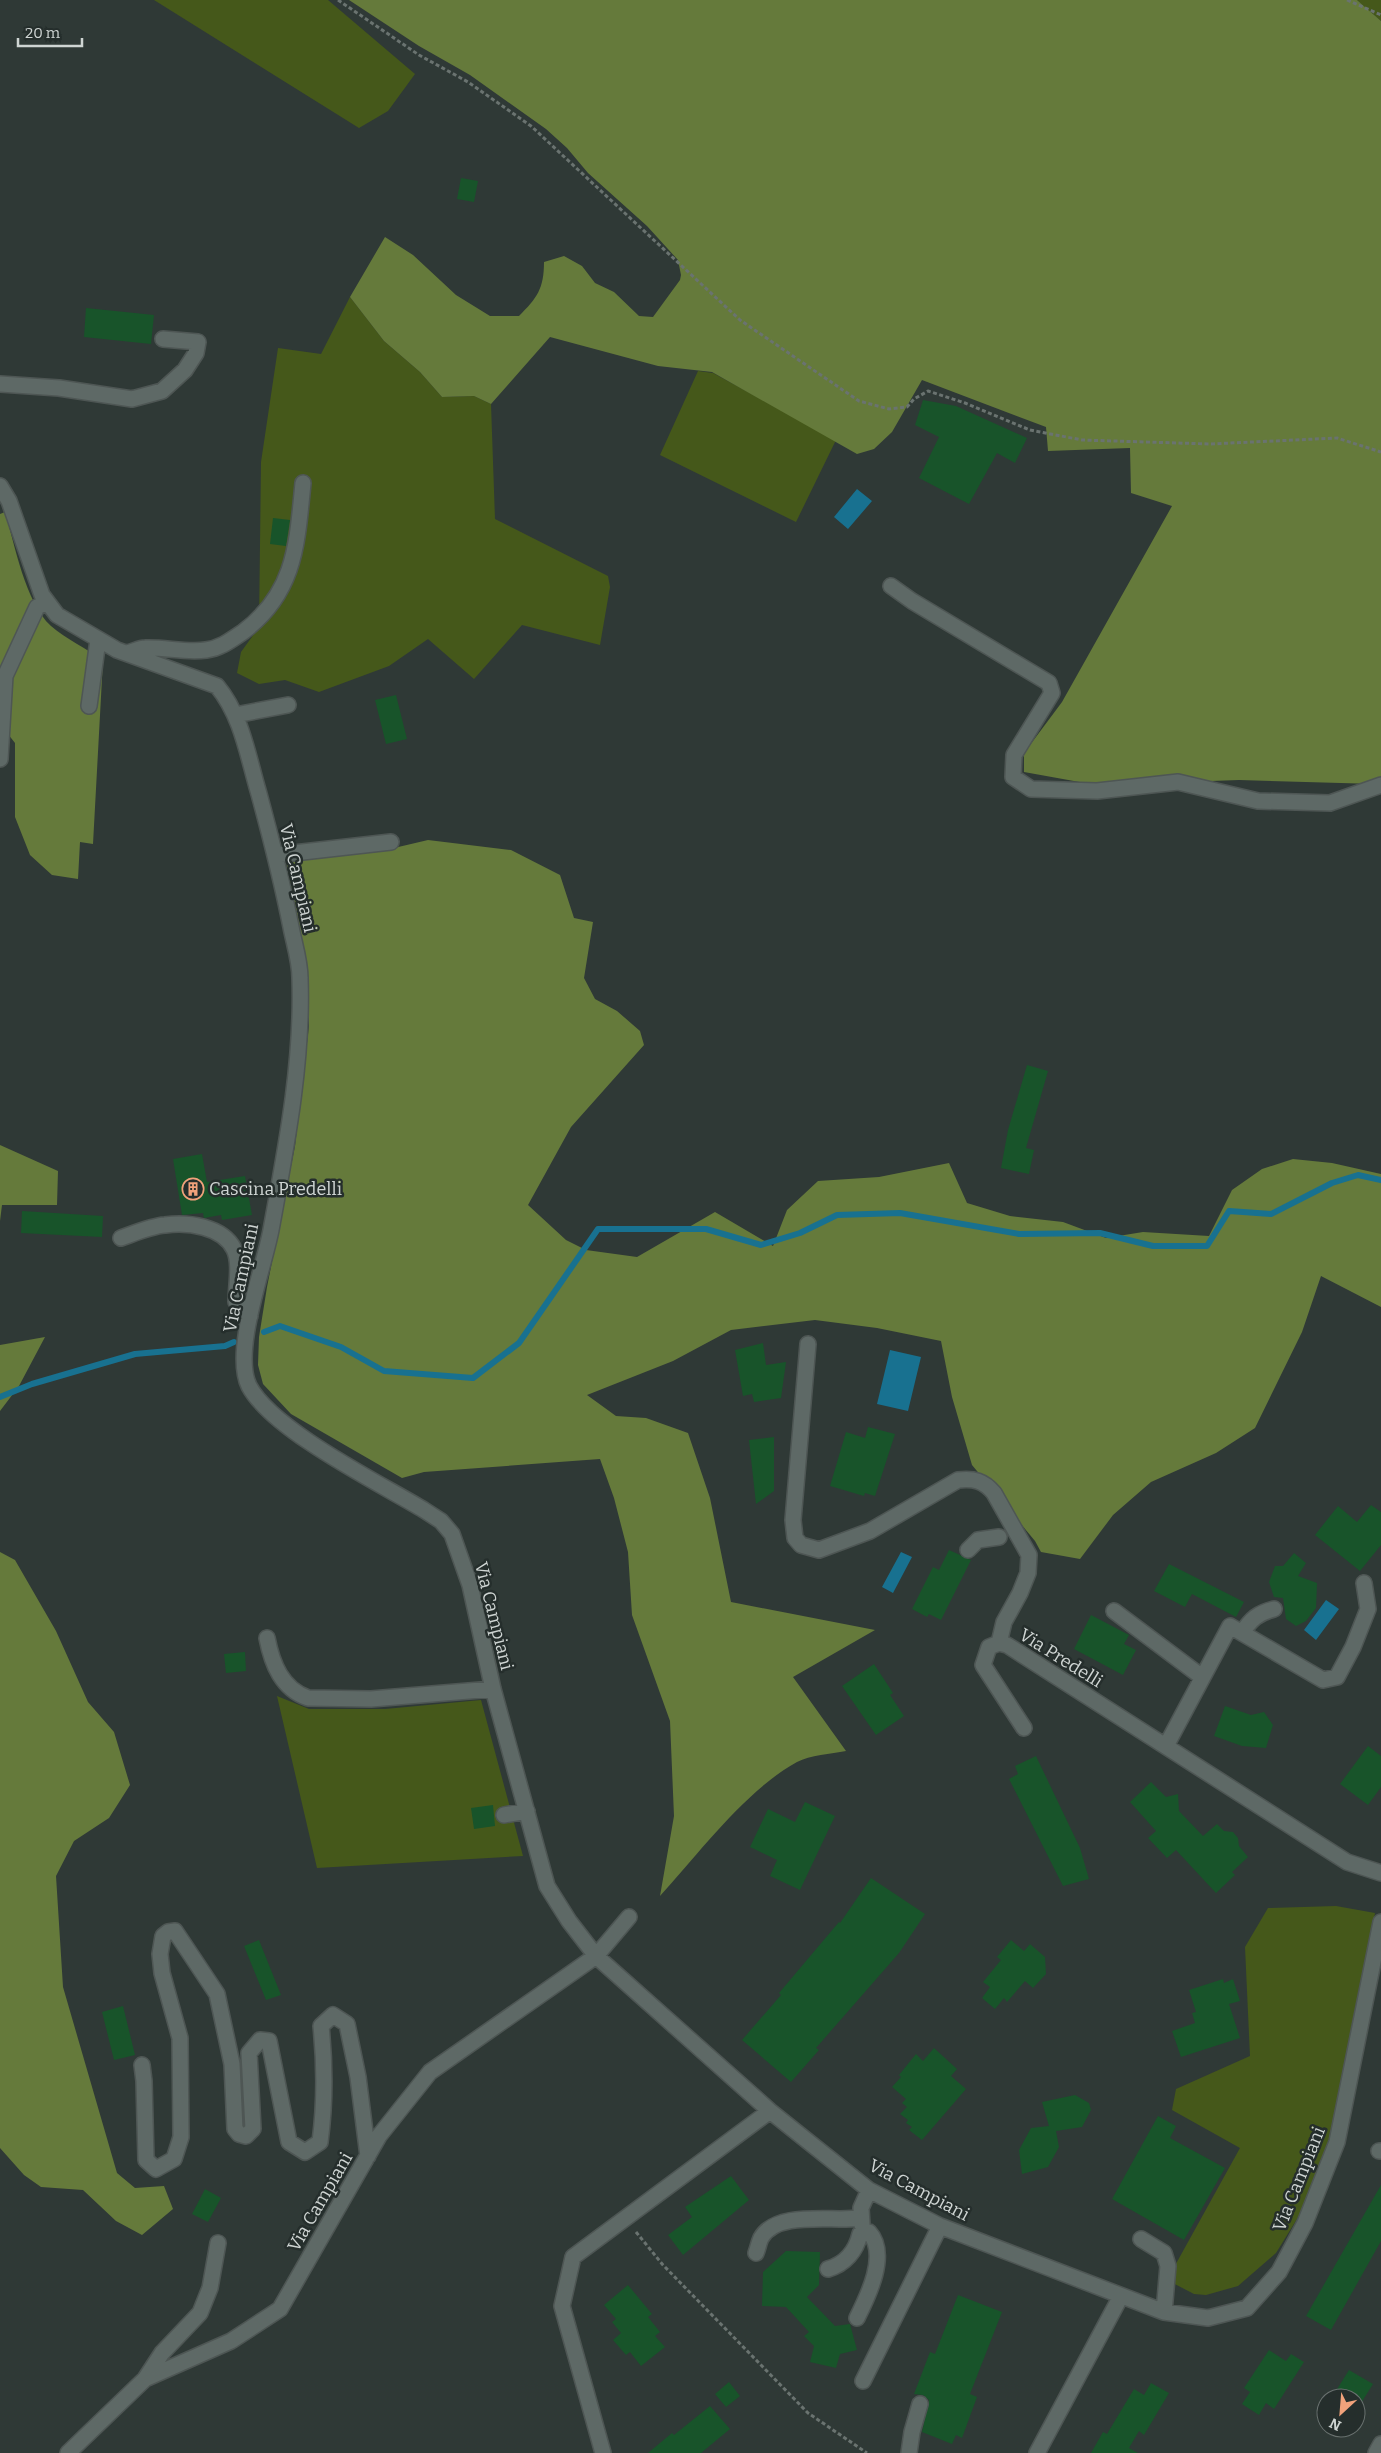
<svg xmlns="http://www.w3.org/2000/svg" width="1381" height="2453" font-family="Bitter,serif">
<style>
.green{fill:#45581a}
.forest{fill:#657a3b}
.water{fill:#187190}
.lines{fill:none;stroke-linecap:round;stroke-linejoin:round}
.stream{stroke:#187190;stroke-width:6}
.building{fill:#18542a}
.minor-casing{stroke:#4e5654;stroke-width:18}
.path{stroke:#6a7370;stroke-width:3;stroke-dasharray:4 2.5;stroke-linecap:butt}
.minor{stroke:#5e6966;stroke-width:15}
.labels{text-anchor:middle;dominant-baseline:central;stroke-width:5;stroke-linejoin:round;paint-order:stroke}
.street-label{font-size:18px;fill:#cfd5d3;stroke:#252e2c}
.poi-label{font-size:18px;fill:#cfd5d3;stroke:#252e2c;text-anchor:start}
</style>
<rect width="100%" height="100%" fill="#2f3936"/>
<path class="green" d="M 154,0 L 328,0 L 415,74 L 388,111 L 359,128 Z
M 1357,0 L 1381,0 L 1381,21 Z
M 350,297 L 384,341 L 420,372 L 442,397 L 474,396 L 491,404 L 495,519 L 608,576 L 610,587 L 600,645 L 522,625 L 474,679 L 428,639 L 389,666 L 319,692 L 285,680 L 259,684 L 237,673 L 241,652 L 259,627 L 261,462 L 278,348 L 321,354 Z
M 698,371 L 713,373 L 836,440 L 796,522 L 660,455 Z
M 277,1696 L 309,1709 L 385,1709 L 481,1700 L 523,1856 L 317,1868 Z
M 1336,1906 L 1375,1913 L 1332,2130 L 1310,2198 L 1276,2253 L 1238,2286 L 1206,2295 L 1194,2294 L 1167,2280 L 1240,2148 L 1172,2110 L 1176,2089 L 1250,2056 L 1245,1947 L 1268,1908 Z"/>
<path class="forest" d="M 349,0 L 1357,0 L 1381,21 L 1381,781 L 1376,784 L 1239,780 L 1096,785 L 1024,772 L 1024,753 L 1062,702 L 1172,506 L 1131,493 L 1130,448 L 1048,451 L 1046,427 L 922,380 L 892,432 L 874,449 L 857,454 L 712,372 L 658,366 L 550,337 L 491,404 L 474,396 L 442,397 L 420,372 L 384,341 L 350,297 L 385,237 L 413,255 L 456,295 L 490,316 L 519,316 C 537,298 544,289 544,262 L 564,256 L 582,266 L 595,283 L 614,292 L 639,316 L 653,317 L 680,280 L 681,275 L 678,260 L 647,226 L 588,173 L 567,148 L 546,129 L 470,75 L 419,46 Z
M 5,512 C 15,545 25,602 51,626 C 66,639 87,649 103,660 L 93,844 L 80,842 L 78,879 L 52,875 L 30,855 L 15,817 L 15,743 L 0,724 L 0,514 Z
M 428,840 L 511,850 L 560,875 L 574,918 L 593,922 L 584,978 L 595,999 L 617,1011 L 640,1031 L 644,1045 L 571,1127 L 528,1205 L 566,1240 L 586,1250 L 637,1257 L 715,1212 L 773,1246 L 787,1210 L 818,1181 L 879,1177 L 949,1163 L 967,1203 L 1010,1216 L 1063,1222 L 1106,1238 L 1143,1232 L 1209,1236 L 1232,1190 L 1262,1169 L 1293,1159 L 1332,1163 L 1381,1174 L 1381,1307 L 1321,1276 L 1302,1332 L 1255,1428 L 1216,1453 L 1151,1482 L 1113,1515 L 1080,1559 L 1041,1552 L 1035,1541 L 972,1465 L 952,1397 L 941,1341 L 877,1328 L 815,1320 L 731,1330 L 673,1361 L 587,1395 L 616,1416 L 646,1418 L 688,1433 L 710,1498 L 731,1602 L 875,1630 L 793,1677 L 846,1751 C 831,1754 810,1755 797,1762 C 746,1790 700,1852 660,1896 L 674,1816 L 670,1721 L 632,1615 L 628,1552 L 614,1498 L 600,1459 L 424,1472 L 402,1478 L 291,1414 L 263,1384 L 258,1365 L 259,1337 L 267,1287 L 295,1146 L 309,1026 L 308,977 L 286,860 L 394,848 Z
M 0,1145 L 58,1171 L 57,1205 L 2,1205 L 0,1221 Z
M 45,1337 L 19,1386 L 0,1411 L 0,1345 Z
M 0,1552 L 15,1560 L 56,1631 L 88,1702 L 114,1732 L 130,1785 L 109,1818 L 74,1841 L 56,1876 L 63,1987 L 117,2173 L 135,2188 L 164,2186 L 173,2209 L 142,2235 L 116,2221 L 83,2190 L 41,2187 L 24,2175 L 0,2148 Z"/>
<path class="water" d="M 857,489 L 872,501 L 848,529 L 834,517 Z
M 890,1350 L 921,1357 L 908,1411 L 877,1404 Z
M 901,1552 L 912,1557 L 893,1593 L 882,1587 Z
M 1326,1600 L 1339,1609 L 1316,1640 L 1304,1630 Z"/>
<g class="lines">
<path class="stream" d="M 264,1332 L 280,1326 L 341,1347 L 384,1371 L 473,1378 L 519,1343 L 598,1229 L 706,1229 L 761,1245 L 800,1233 L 837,1215 L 900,1213 L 1019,1234 L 1100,1233 L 1153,1246 L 1207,1246 L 1229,1211 L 1271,1214 L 1332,1183 L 1358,1175 L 1381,1180
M 0,1397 L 32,1384 L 135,1354 L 225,1346 L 234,1342"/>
</g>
<path class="building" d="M 461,178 L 478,181 L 474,202 L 457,199 Z
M 86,308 L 154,315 L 151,344 L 84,337 Z
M 923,400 L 956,406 L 1027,438 L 1015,463 L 997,453 L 969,504 L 919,478 L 939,437 L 915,425 Z
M 273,518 L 290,520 L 286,546 L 270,544 Z
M 396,695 L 407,739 L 386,744 L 375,700 Z
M 1027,1065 L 1048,1071 L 1026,1148 L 1034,1150 L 1029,1174 L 1001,1168 L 1008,1130 Z
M 202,1154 L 207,1182 L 245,1176 L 252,1215 L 222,1220 L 221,1215 L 204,1218 L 203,1213 L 182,1215 L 173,1159 Z
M 22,1211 L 103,1216 L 102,1237 L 21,1233 Z
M 763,1343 L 766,1365 L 786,1362 L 781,1398 L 754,1402 L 752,1394 L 743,1396 L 735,1350 Z
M 868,1427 L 895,1434 L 875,1496 L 865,1493 L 864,1496 L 830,1486 L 846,1432 L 865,1438 Z
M 774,1437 L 774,1491 L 756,1504 L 749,1440 Z
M 1371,1505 L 1381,1512 L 1381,1545 L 1360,1571 L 1315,1535 L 1338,1506 L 1357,1522 Z
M 949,1550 L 971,1560 L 941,1620 L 929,1614 L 927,1617 L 912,1609 L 933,1567 L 939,1570 Z
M 1294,1553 L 1306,1563 L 1298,1576 L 1317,1583 L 1316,1608 L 1306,1621 L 1296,1626 L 1286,1619 L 1283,1598 L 1274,1597 L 1269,1582 L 1275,1566 L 1283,1566 Z
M 1169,1564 L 1244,1602 L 1236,1617 L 1192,1594 L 1185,1607 L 1154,1591 Z
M 1091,1615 L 1129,1635 L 1124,1644 L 1136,1650 L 1123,1675 L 1074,1649 Z
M 245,1652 L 246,1671 L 226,1673 L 224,1654 Z
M 874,1664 L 893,1693 L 890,1695 L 904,1716 L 876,1735 L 842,1686 Z
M 1225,1706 L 1251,1715 L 1264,1712 L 1273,1725 L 1266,1748 L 1242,1746 L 1214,1736 Z
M 1368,1746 L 1381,1756 L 1381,1787 L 1368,1805 L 1340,1784 Z
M 1036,1756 L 1080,1848 L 1089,1879 L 1063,1886 L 1009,1779 L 1018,1774 L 1015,1766 Z
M 1151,1782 L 1166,1797 L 1178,1794 L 1179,1811 L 1203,1836 L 1217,1824 L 1224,1831 L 1233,1832 L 1238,1838 L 1239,1846 L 1248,1857 L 1232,1872 L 1235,1875 L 1216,1893 L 1176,1850 L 1167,1858 L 1148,1838 L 1156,1831 L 1130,1802 Z
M 805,1802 L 835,1816 L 800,1890 L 770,1876 L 777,1860 L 750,1847 L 768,1809 L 795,1822 Z
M 493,1805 L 495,1826 L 474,1829 L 471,1808 Z
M 871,1878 L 925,1914 L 899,1953 L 816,2048 L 819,2050 L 791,2082 L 742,2040 L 781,1995 L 779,1993 L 839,1922 L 840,1923 Z
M 259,1940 L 281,1995 L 266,2000 L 244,1946 Z
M 1011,1940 L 1024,1951 L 1030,1944 L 1045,1957 L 1046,1974 L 1033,1988 L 1025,1981 L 1007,2002 L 1004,1998 L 995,2009 L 982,1998 L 990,1987 L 983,1982 L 1001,1960 L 997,1957 Z
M 1223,1979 L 1224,1983 L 1233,1979 L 1240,2001 L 1229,2004 L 1240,2038 L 1181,2057 L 1172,2031 L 1195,2023 L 1192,2013 L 1196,2012 L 1189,1990 Z
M 123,2006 L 135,2055 L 114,2060 L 102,2012 Z
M 934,2048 L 957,2069 L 951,2076 L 966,2089 L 922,2140 L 909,2130 L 912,2127 L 906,2123 L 908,2120 L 900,2114 L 907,2107 L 902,2103 L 906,2099 L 892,2087 L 901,2077 L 899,2075 L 916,2054 L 923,2061 Z
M 1075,2095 L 1089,2103 L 1091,2110 L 1082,2127 L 1056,2131 L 1059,2147 L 1048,2167 L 1022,2174 L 1019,2150 L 1031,2128 L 1049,2126 L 1042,2102 Z
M 1158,2116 L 1176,2126 L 1170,2138 L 1225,2168 L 1184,2240 L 1112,2199 Z
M 731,2176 L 749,2200 L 683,2255 L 668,2235 L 692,2217 L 685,2207 Z
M 1381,2185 L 1381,2241 L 1331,2330 L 1306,2316 Z
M 205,2189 L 221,2198 L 208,2222 L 192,2214 Z
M 786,2251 L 820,2252 L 819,2285 L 807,2297 L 835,2326 L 850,2324 L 857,2350 L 840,2354 L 836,2368 L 810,2362 L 814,2346 L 804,2336 L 809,2332 L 786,2307 L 762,2306 L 763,2272 Z
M 628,2285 L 652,2314 L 648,2317 L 660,2332 L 655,2336 L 665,2347 L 641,2366 L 630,2352 L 626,2355 L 613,2340 L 621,2333 L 612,2322 L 616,2319 L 604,2305 Z
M 958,2295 L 1002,2312 L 970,2394 L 977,2397 L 962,2438 L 956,2435 L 952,2444 L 922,2432 L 929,2400 L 923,2395 L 914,2394 L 930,2352 L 935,2354 Z
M 1269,2350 L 1286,2361 L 1291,2354 L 1304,2362 L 1274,2409 L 1266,2403 L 1259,2415 L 1242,2404 L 1250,2392 L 1244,2388 Z
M 1349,2370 L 1373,2384 L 1358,2408 L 1361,2410 L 1356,2419 L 1356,2398 L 1335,2398 L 1337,2395 L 1334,2394 Z
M 729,2382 L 740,2396 L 726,2407 L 715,2394 Z
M 1151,2383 L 1169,2393 L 1144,2435 L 1139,2431 L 1129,2448 L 1138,2453 L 1091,2453 L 1103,2432 L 1107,2434 L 1134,2389 L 1144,2395 Z
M 710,2406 L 730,2429 L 701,2453 L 648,2453 L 672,2433 L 674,2435 Z"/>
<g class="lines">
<g class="minor-casing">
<path id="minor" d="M 0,384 L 59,388 L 132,399 L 162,391 L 185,370 L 196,353 L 198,342 L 163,339
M 0,486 L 9,501 L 42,595 L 57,615 L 117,650 L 217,686 C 242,716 248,757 259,794 C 271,838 282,882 291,927 C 294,943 300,961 300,978 C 303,1062 286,1148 271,1230 C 264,1268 232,1351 249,1386 C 272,1430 379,1483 424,1510 L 441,1521 L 452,1534 L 470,1585 L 493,1689 L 547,1886 L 569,1921 L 596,1956 L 770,2111 L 869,2190 L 940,2226 L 1164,2312 L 1208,2318 L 1247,2308 L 1279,2272 L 1305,2223 L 1337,2142 L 1381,1922
M 891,586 L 912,601 L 1049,683 L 1052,693 L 1014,755 L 1013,777 L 1031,789 L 1097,791 L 1178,782 L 1258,801 L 1330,803 L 1381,785
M 127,653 C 133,652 139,648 145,648 C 165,647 186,653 206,650 C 221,648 231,640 243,632 C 296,592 297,543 303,483
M 89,706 L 98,640
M 235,715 L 288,705
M 0,759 L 5,676 L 37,607 L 47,602
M 276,855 L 391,842
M 121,1238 C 135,1233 151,1226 165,1225 C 188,1222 222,1226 234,1249 C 241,1263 236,1286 236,1302 L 250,1316
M 808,1344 L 793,1520 L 795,1538 L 801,1545 L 819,1550 L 870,1531 L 958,1480 C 974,1478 984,1481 994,1493 L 1029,1555 L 1028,1573 L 1020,1593 L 1004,1622 L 999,1643
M 968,1550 L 978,1540 L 999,1537
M 1114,1611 L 1202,1677
M 1242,1633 C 1251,1619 1258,1613 1274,1609
M 267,1638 C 272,1664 282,1689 308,1698 L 371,1699 L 493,1689
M 1024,1728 L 983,1665 L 989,1647 L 999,1643 L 1007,1645 L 1347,1862 L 1381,1873
M 1166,1746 L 1230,1626 L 1323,1680 L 1337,1677 L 1353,1647 L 1368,1609 L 1364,1583
M 504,1815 L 527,1811
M 142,2065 L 144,2081 L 146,2160 L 156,2169 L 174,2159 L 181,2137 L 180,2038 L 162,1973 L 160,1954 L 163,1936 L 168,1932 L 175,1931 L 217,1994 L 232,2064 L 235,2129 L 239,2134 L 246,2136 L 253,2129 L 249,2053 L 260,2040 L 269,2041 L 289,2142 L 305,2152 L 320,2142 C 325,2104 325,2065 321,2026 L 333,2015 L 347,2024 L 358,2077 L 368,2156
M 1379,2151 L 1381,2151
M 862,2225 L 861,2208 L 869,2190
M 1141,2239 L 1164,2253 L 1168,2266 L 1164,2312
M 756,2253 C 758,2248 759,2242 761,2238 C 777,2210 832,2222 860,2218
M 828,2269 C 845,2264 856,2251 860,2234
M 857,2318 C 868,2296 889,2254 869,2232
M 145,2379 L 162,2353 L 200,2313 L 210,2288 L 218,2243
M 863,2381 L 940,2226
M 68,2453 L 145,2379 L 231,2341 L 280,2309 L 379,2136 L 430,2072 L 596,1956 L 629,1917
M 603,2453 L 562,2306 L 573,2257 L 770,2111
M 909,2453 L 912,2432 L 920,2404
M 1037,2453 L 1121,2296
M 1376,2453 L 1381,2444"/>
</g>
<path class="path" d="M 338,0 L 419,55 L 468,82 L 531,126 L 740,320 L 859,401 L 889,409 L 907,407 L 914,399 L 928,391 L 965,403 L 1030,430 L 1082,440 L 1210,444 L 1337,438 L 1381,452
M 1347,0 L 1381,15
M 636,2232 L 663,2265 L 808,2413 L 867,2453"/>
<use href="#minor" class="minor"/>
</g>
<defs>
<g id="building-ring" transform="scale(1.125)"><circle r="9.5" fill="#252e2c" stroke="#f1a27b" stroke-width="1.5"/><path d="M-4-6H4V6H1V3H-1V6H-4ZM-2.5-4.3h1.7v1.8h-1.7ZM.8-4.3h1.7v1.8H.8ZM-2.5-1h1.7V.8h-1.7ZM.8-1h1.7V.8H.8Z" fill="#f1a27b"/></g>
</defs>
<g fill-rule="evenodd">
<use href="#building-ring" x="193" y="1189"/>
</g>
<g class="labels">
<g class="street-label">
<text transform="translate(298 878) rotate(77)">Via Campiani</text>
<text transform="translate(241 1278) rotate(-78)">Via Campiani</text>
<text transform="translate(494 1616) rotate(76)">Via Campiani</text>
<text transform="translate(1061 1658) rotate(32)">Via Predelli</text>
<text transform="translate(1299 2179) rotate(-68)">Via Campiani</text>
<text transform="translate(919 2190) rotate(28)">Via Campiani</text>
<text transform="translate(320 2202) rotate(-60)">Via Campiani</text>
</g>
<g class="poi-label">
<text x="209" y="1189">Cascina Predelli</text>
</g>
</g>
<g transform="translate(1341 2413) rotate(206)"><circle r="24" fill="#252e2c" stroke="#69716f"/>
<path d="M0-4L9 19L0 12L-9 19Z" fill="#f1a27b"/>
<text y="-8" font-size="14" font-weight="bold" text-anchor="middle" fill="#cfd5d3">N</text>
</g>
<path d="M18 38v8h64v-8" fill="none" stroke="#cfd5d3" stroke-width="2.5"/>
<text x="25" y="38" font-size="15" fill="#cfd5d3" stroke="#252e2c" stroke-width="4" paint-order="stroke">20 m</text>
</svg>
